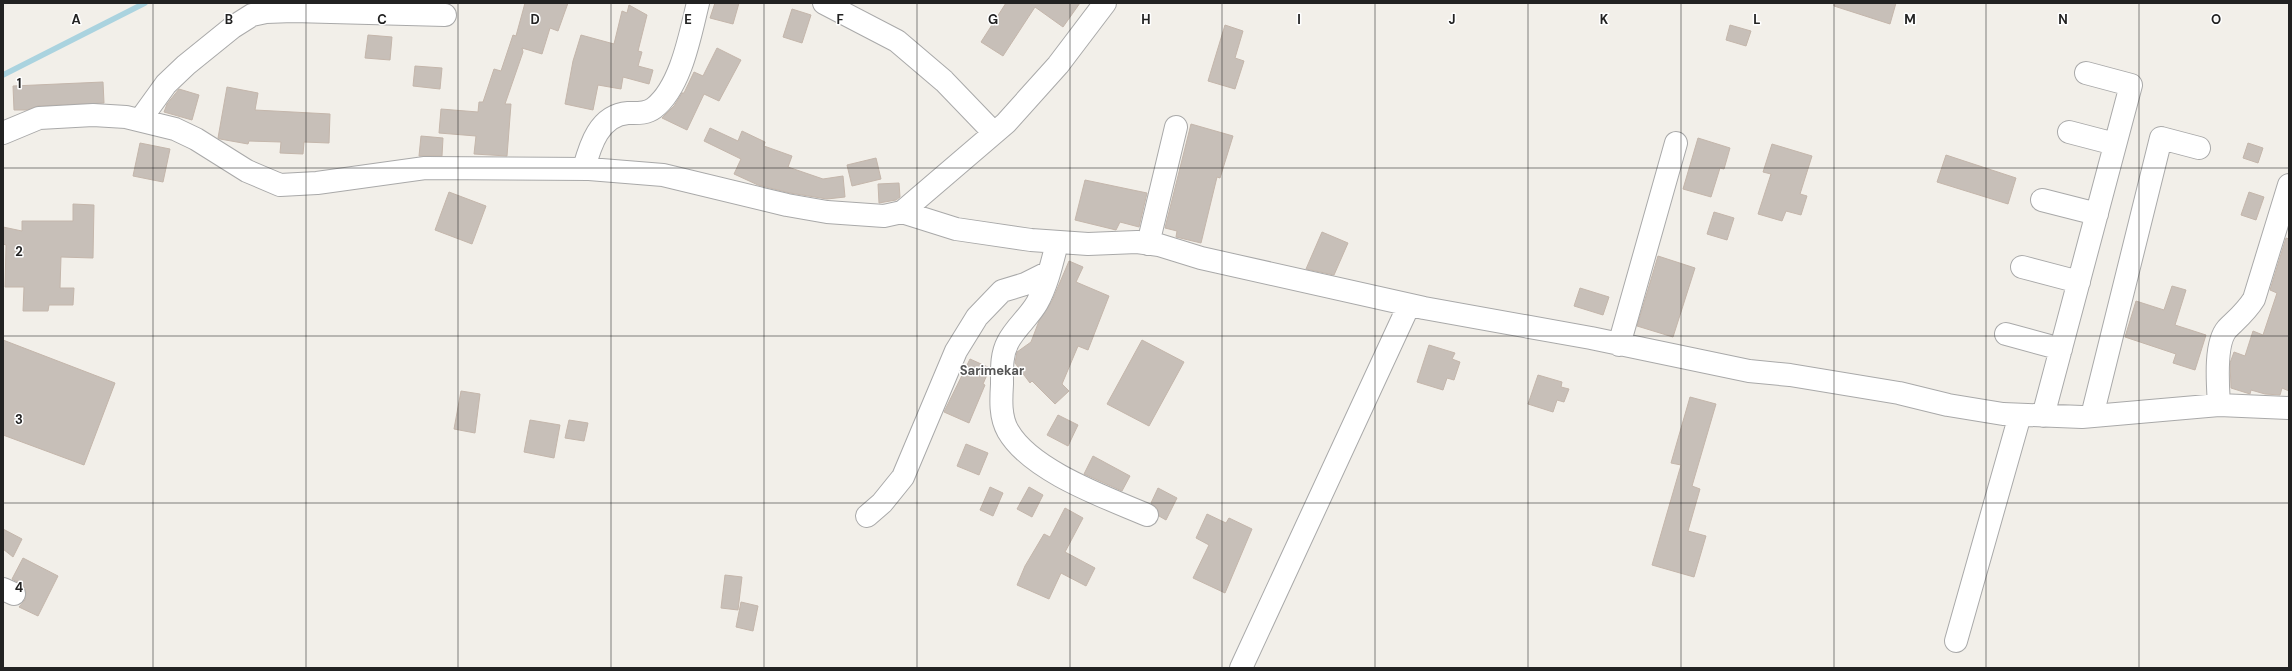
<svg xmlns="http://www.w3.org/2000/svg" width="2292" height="671" font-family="'DM Sans',sans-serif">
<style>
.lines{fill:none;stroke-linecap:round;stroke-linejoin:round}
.stream{stroke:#aad3df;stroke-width:5.5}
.building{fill:#c7bfb8;stroke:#c4b6ab}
.minor-casing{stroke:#a9a9a9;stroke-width:24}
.minor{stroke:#fff;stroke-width:22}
.grid{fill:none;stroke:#222;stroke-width:1;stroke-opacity:0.55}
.labels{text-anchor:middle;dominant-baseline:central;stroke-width:3;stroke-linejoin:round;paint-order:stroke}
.quarter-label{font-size:13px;font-weight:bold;fill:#555;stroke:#fff}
.grid-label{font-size:13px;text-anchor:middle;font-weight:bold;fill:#222;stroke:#fff;stroke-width:3;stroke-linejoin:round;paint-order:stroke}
</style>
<rect width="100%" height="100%" fill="#f2efe9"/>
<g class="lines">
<path class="stream" d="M 3,75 L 145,3"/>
</g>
<path class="building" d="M 525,3 L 568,3 L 558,31 L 550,28 L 542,54 L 522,48 L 523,52 L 505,104 L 511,104 L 507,156 L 474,154 L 476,136 L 439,133 L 441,109 L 478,112 L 479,102 L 483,102 L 494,69 L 501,71 L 513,35 L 516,36 Z
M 715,3 L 739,3 L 733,24 L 710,18 Z
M 1006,3 L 1080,3 L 1063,27 L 1035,7 L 1003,56 L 981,42 Z
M 1834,3 L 1896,3 L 1890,24 L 1834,6 Z
M 629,5 L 647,15 L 638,51 L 642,52 L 638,66 L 653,70 L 649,84 L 623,77 L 621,89 L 598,85 L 593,110 L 565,104 L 573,61 L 581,35 L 614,44 L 622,11 L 627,13 Z
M 792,9 L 811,15 L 802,43 L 783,37 Z
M 1225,25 L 1243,31 L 1235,58 L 1244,61 L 1235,89 L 1208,81 Z
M 1730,25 L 1751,31 L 1746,46 L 1726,40 Z
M 368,35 L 392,37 L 390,60 L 365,58 Z
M 717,48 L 741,60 L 719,101 L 704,94 L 687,130 L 662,118 L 674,106 L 682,93 L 684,93 L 694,72 L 703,76 Z
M 415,66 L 442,68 L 440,89 L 413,86 Z
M 103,82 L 104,103 L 38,106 L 27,110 L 14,110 L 13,86 Z
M 227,87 L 258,93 L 255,110 L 330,114 L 329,143 L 304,142 L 303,154 L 280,153 L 281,142 L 249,141 L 248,144 L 220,139 L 218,138 Z
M 179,89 L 199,95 L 192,120 L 164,112 L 167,104 Z
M 1191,124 L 1233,136 L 1220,178 L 1217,177 L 1201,243 L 1176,237 L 1177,231 L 1165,228 Z
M 710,128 L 738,141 L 742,131 L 765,142 L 764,146 L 792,156 L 788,167 L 823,179 L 843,176 L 845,197 L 827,199 L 790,193 L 758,185 L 734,174 L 741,159 L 704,141 Z
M 421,136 L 443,138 L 442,156 L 419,156 Z
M 1698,138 L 1730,148 L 1724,169 L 1720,168 L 1711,197 L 1683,189 Z
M 140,143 L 170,149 L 163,182 L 133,176 Z
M 2248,143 L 2263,148 L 2258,163 L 2243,158 Z
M 1772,144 L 1812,156 L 1800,194 L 1807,196 L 1801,215 L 1786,211 L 1782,221 L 1758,214 L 1771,174 L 1763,172 Z
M 1946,155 L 2016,178 L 2008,204 L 1937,182 Z
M 876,158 L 881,179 L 852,186 L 847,165 Z
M 1085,180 L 1147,193 L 1139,227 L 1120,222 L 1116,230 L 1075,220 Z
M 899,183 L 900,197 L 896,200 L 879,203 L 878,184 Z
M 449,192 L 486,206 L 472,244 L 435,230 Z
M 2249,192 L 2264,197 L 2256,220 L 2241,215 Z
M 73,204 L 94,205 L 93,258 L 61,257 L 60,288 L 74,288 L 73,305 L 49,305 L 48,311 L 23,311 L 24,287 L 5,287 L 6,245 L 3,244 L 3,227 L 22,231 L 22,221 L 73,221 Z
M 1714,212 L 1734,218 L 1727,240 L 1707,234 Z
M 1322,232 L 1348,243 L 1334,275 L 1306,269 Z
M 2286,238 L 2289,239 L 2289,391 L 2282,388 L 2280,395 L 2265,394 L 2251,390 L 2250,394 L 2231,388 L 2230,363 L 2234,352 L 2245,356 L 2253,331 L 2263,335 L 2277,293 L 2270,290 Z
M 1658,256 L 1695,268 L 1673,337 L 1637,326 Z
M 1069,261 L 1083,267 L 1076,282 L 1109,296 L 1088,350 L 1078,346 L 1062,384 L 1069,391 L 1055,404 L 1032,381 L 1030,383 L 1015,363 L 1017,352 L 1031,342 L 1039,321 L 1052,301 Z
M 2172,286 L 2186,290 L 2175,325 L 2206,335 L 2195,370 L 2173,363 L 2176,354 L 2125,337 L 2136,301 L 2164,310 Z
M 1580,288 L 1609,297 L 1603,315 L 1574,306 Z
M 3,340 L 115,383 L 84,465 L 3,435 Z
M 1142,340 L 1184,362 L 1149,426 L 1107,404 Z
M 1429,345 L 1455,353 L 1452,359 L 1460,362 L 1454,380 L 1447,378 L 1443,390 L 1417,382 Z
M 970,359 L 990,368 L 983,384 L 985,385 L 969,423 L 944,412 Z
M 1538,375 L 1562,382 L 1561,387 L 1569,389 L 1564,402 L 1557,400 L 1553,412 L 1528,404 Z
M 461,391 L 480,394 L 475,433 L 454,429 Z
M 1690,397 L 1716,404 L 1692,486 L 1700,489 L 1688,531 L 1706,536 L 1694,577 L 1652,565 L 1681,465 L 1671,463 Z
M 1058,415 L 1078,425 L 1068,446 L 1047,435 Z
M 530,420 L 560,425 L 554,458 L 524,452 Z
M 569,420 L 588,423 L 584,441 L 565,438 Z
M 966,444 L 988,453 L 979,475 L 957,466 Z
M 1093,456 L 1130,476 L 1122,491 L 1084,474 Z
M 990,487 L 1003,493 L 993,516 L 980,510 Z
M 1029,487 L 1043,495 L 1032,517 L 1017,509 Z
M 1158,488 L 1177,498 L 1166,520 L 1159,516 L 1157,508 L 1151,503 Z
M 1065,508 L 1083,518 L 1065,552 L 1095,568 L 1086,586 L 1061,573 L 1049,599 L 1017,585 L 1025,566 L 1044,534 L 1050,537 Z
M 1207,514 L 1226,523 L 1229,518 L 1252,529 L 1225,593 L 1193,578 L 1209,545 L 1196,538 Z
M 3,529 L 22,539 L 13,557 L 3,549 Z
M 23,558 L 58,576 L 38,616 L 19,607 L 25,600 L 26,592 L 24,586 L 12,579 Z
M 725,575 L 742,577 L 738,610 L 721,608 Z
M 741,602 L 758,606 L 753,631 L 736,627 Z"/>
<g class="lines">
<g class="minor-casing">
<path id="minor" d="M 824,3 L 897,41 L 944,81 L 994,133
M 140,120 L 166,84 L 186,65 L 233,27 L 252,15 L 266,12 L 293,11 L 445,15
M 2069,132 L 2115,144
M 3,133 L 39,118 L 93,115 L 126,117 L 175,129 L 196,139 L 247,171 L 280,185 L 317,183 L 425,168 L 589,169 L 663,175 L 787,205 L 827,212 L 884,216 L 902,212 L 1006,123 L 1058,65 L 1105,3
M 584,168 C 590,146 599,115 628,113 C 637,113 646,114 654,108 C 681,87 690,35 698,3
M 2042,200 L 2097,214
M 902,212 L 956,229 L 1031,240 L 1088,244 L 1137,242 L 1159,245 L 1201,258 L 1424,308 L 1591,338 L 1749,371 L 1790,375 L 1899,393 L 1948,405 L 2003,414 L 2082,417 L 2219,405 L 2289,408
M 1057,243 C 1052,263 1047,285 1037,303 C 1029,317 1015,328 1008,342 C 1001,355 1002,370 1002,384 C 1001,400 1000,417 1008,431 C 1031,471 1105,497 1147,515
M 1148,244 L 1176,127
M 2022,267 L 2079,282
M 2006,334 L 2061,349
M 1619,345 L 1676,143
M 2219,405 C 2218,386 2214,344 2227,329 C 2237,319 2246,312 2254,299 L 2289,185
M 2043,416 L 2131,85 L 2086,73
M 2092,416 L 2161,138 L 2199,148
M 867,516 L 882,503 L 903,477 L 956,351 L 977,317 L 1002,291 L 1025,284 L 1049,272
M 3,589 L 14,594
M 1956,641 L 2020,415
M 1241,668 L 1409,305"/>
</g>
<use href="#minor" class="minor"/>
</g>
<path class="grid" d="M 153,3 L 153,668M 306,3 L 306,668M 458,3 L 458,668M 611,3 L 611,668M 764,3 L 764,668M 917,3 L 917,668M 1070,3 L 1070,668M 1222,3 L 1222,668M 1375,3 L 1375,668M 1528,3 L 1528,668M 1681,3 L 1681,668M 1834,3 L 1834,668M 1986,3 L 1986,668M 2139,3 L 2139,668M 3,168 L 2289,168M 3,336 L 2289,336M 3,503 L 2289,503"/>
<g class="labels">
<g class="quarter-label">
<text x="992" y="370">Sarimekar</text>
</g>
</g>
<g class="grid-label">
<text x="76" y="24">A</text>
<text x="229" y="24">B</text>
<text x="382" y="24">C</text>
<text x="535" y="24">D</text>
<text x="688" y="24">E</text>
<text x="840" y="24">F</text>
<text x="993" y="24">G</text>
<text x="1146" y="24">H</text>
<text x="1299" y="24">I</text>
<text x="1452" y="24">J</text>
<text x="1604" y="24">K</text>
<text x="1757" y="24">L</text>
<text x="1910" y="24">M</text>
<text x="2063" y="24">N</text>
<text x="2216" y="24">O</text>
<text x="19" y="88">1</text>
<text x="19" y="256">2</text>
<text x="19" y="424">3</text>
<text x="19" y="592">4</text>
</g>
<rect width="2292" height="671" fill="none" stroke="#222222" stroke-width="8"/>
</svg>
